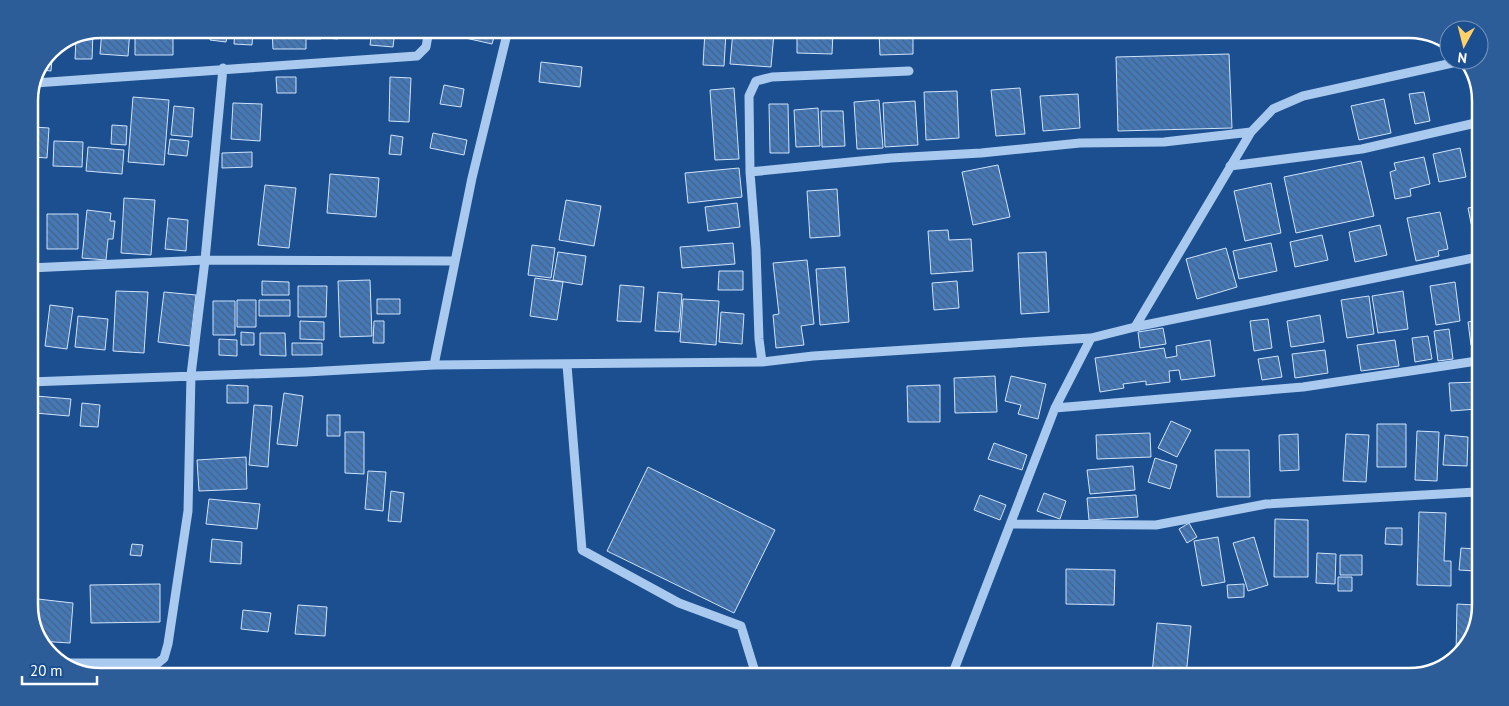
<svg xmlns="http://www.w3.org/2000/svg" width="1509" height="706" font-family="'PT Sans',sans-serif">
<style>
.building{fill:url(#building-back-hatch);stroke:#cfe3fa}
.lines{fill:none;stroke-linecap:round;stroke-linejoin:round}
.minor{stroke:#a9c9ee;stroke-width:9}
.rim{fill:none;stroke:#fff;stroke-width:2.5}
</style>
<defs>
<pattern id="building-back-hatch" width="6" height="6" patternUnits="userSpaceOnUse" patternTransform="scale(1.25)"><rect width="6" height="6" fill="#4478b7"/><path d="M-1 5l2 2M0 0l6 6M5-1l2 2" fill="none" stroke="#486282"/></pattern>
</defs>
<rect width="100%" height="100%" fill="#1b4f8f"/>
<path class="building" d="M 102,29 L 130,29 L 128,56 L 100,54 Z
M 135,29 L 173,29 L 173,55 L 135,55 Z
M 192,29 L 207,29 L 206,38 L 191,36 Z
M 212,29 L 228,29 L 226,42 L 210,40 Z
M 235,29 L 253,30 L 252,45 L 234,44 Z
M 272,29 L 306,30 L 306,49 L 273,49 Z
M 307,30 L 321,30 L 321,39 L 307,39 Z
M 326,30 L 339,30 L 338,39 L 325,38 Z
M 372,30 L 395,30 L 393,47 L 370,45 Z
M 462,30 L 496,30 L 492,44 L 461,37 Z
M 532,31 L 574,31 L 574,33 L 532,32 Z
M 705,31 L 726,32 L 724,66 L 703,65 Z
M 733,31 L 774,33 L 771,67 L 730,64 Z
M 93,32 L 92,59 L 75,59 L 76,39 Z
M 797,32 L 833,32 L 832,54 L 797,53 Z
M 879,32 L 913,32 L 913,54 L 880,55 Z
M 53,48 L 51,71 L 41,70 L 50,50 Z
M 1229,54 L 1232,128 L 1118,131 L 1116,57 Z
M 541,62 L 582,67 L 580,87 L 539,82 Z
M 276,77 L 296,77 L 296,93 L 277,93 Z
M 390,77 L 411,78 L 409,122 L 389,121 Z
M 444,85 L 464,89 L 461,107 L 440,104 Z
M 734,88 L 739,159 L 715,160 L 710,90 Z
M 1020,88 L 1025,134 L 996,136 L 991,90 Z
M 957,91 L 959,138 L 926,140 L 924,92 Z
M 1424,92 L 1430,121 L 1415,124 L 1409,94 Z
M 1078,94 L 1080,128 L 1043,131 L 1040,96 Z
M 133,97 L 169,100 L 164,165 L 128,162 Z
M 1384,99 L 1391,133 L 1359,140 L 1351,106 Z
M 879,100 L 883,148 L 857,149 L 854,102 Z
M 915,101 L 918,145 L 885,147 L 883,103 Z
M 233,103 L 262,104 L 260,141 L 231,139 Z
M 769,104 L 788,104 L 789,153 L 770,153 Z
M 174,106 L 194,108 L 192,137 L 171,135 Z
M 818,108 L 820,146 L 796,147 L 794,110 Z
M 821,111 L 843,111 L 845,146 L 822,147 Z
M 29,123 L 31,123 L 29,156 Z
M 112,125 L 127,126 L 126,145 L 111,144 Z
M 34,127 L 49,128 L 47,158 L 33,157 Z
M 433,133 L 467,140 L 464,155 L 430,148 Z
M 391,135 L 403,137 L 401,155 L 389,154 Z
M 1480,136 L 1479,170 L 1473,137 Z
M 170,139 L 189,141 L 187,156 L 168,154 Z
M 54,141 L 83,142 L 82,167 L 53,166 Z
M 88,147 L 124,150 L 122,174 L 86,171 Z
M 1460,148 L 1466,177 L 1439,182 L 1433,154 Z
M 252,152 L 252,167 L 222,168 L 222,153 Z
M 1424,157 L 1430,184 L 1410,189 L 1411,196 L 1395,199 L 1390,172 L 1396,170 L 1394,163 Z
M 1361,161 L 1374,216 L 1296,233 L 1284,177 Z
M 998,165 L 1010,217 L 973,225 L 962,172 Z
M 739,168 L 742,197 L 688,203 L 685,173 Z
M 330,174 L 379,178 L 376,217 L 327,213 Z
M 1271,183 L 1281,233 L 1245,241 L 1234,191 Z
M 265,185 L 296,188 L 289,248 L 258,245 Z
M 837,189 L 840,236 L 810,238 L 807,191 Z
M 124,198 L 155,200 L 151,255 L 121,253 Z
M 566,200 L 601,206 L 594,246 L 559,240 Z
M 737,203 L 740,227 L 708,231 L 705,207 Z
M 1479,206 L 1479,242 L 1475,243 L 1468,208 Z
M 87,210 L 111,213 L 110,221 L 115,221 L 113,239 L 108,239 L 106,260 L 82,258 Z
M 1440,212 L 1448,249 L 1438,251 L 1439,256 L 1416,261 L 1407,218 Z
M 47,214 L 78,214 L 78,249 L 47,249 Z
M 168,218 L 188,220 L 186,251 L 165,249 Z
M 1380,225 L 1387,255 L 1355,262 L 1349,232 Z
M 948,230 L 949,240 L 971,239 L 973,271 L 931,274 L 928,231 Z
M 1322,235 L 1328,260 L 1295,267 L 1290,242 Z
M 733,243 L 735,264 L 682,268 L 680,247 Z
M 1271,243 L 1277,271 L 1239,279 L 1233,251 Z
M 532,245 L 555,248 L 551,278 L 528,275 Z
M 1226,248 L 1237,287 L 1197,299 L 1186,259 Z
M 558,252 L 586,256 L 582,285 L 553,280 Z
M 1046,252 L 1049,312 L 1021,314 L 1018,253 Z
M 807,260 L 814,324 L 801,326 L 804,345 L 776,348 L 773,315 L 779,314 L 773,263 Z
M 845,267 L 849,322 L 820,325 L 816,269 Z
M 719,271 L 743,271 L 743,290 L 718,290 Z
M 535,278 L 563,282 L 557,320 L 530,316 Z
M 370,280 L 372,336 L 340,337 L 338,281 Z
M 262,281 L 289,282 L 289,295 L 262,295 Z
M 957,281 L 959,308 L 934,310 L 932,283 Z
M 1455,282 L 1460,321 L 1436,325 L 1430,286 Z
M 29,283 L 34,283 L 32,304 L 29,304 Z
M 620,285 L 644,287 L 641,322 L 617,321 Z
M 298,286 L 327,286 L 326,317 L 298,317 Z
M 116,291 L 148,292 L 144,353 L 113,351 Z
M 1403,291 L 1408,329 L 1378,333 L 1372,296 Z
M 164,292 L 196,295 L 190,346 L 158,342 Z
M 658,292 L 682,294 L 679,332 L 655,331 Z
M 1369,296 L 1374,334 L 1347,338 L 1341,300 Z
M 377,299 L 400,299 L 400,314 L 377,314 Z
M 683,299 L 719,301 L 716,345 L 680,342 Z
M 237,300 L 256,300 L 256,327 L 237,327 Z
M 259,300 L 290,300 L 290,316 L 259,316 Z
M 213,301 L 235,301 L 235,335 L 213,335 Z
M 50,305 L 73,308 L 67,349 L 45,346 Z
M 29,307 L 32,307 L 30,337 L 29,337 Z
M 721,312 L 744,314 L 742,344 L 719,342 Z
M 1320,315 L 1324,342 L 1291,347 L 1287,321 Z
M 78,316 L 108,319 L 105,350 L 75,347 Z
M 1268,319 L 1272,348 L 1254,351 L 1250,321 Z
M 1478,320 L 1478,344 L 1471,345 L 1468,322 Z
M 300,321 L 324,322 L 324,340 L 300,339 Z
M 374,321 L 384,321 L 384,343 L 373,343 Z
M 1163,328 L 1166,344 L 1140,348 L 1138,332 Z
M 1449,329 L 1453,359 L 1438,361 L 1434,331 Z
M 241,332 L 254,333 L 254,345 L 241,345 Z
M 260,333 L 285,333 L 286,356 L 260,355 Z
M 1428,336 L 1432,359 L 1415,362 L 1412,338 Z
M 219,339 L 237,340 L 237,356 L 219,355 Z
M 1210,340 L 1215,376 L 1181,380 L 1179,370 L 1169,371 L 1170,382 L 1146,385 L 1146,381 L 1123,384 L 1124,388 L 1100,392 L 1095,358 L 1164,348 L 1166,358 L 1177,356 L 1176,346 Z
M 1395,340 L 1399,366 L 1361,371 L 1357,345 Z
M 292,343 L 322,343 L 322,355 L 292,355 Z
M 1325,350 L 1328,373 L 1295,378 L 1292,354 Z
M 1278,356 L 1282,377 L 1262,380 L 1258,359 Z
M 995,376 L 997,412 L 955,413 L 954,378 Z
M 1011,376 L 1046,384 L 1038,419 L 1018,414 L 1021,405 L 1005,401 Z
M 1477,382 L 1477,409 L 1451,411 L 1449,383 Z
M 227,385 L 248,386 L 248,403 L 227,403 Z
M 940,385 L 940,422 L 908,422 L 907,386 Z
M 284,393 L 303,396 L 297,446 L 277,444 Z
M 36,396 L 71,399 L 69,416 L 35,413 Z
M 82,403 L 100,405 L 98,427 L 80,426 Z
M 254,405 L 272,406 L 268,467 L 249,465 Z
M 327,415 L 340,415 L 340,436 L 327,436 Z
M 1473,420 L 1477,420 L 1475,479 Z
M 1171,421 L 1191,430 L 1177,457 L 1158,448 Z
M 1377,424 L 1406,424 L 1406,467 L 1377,467 Z
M 1417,431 L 1439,432 L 1437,481 L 1415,480 Z
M 345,432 L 364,432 L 364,474 L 345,473 Z
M 1150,433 L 1151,457 L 1097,459 L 1096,435 Z
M 1298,434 L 1299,470 L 1280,471 L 1279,435 Z
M 1346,434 L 1369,435 L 1366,482 L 1343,481 Z
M 1445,435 L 1468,437 L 1467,466 L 1443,465 Z
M 994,443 L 1027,455 L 1022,470 L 988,459 Z
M 1215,450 L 1249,450 L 1250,497 L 1217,497 Z
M 246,457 L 247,489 L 199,491 L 197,460 Z
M 1155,458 L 1177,465 L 1170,489 L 1148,482 Z
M 1133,466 L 1135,490 L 1090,494 L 1087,470 Z
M 648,467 L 775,530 L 734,613 L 607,551 Z
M 368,471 L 386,472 L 383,511 L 365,509 Z
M 391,491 L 404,493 L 401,522 L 388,521 Z
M 1044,493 L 1066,501 L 1060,519 L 1037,511 Z
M 980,495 L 1006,505 L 1000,520 L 974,510 Z
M 1136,495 L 1138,517 L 1089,520 L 1087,498 Z
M 209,499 L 260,504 L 257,529 L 206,524 Z
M 1419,512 L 1446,513 L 1444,561 L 1451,561 L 1451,586 L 1417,585 Z
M 1275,519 L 1308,520 L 1308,577 L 1274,577 Z
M 1189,523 L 1197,537 L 1187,543 L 1179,529 Z
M 1386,528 L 1402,528 L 1402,545 L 1385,544 Z
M 1218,537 L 1225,582 L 1202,586 L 1194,541 Z
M 1254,537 L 1268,585 L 1248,591 L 1233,543 Z
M 212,539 L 242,542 L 241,564 L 210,562 Z
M 132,544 L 143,545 L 141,556 L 130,555 Z
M 1461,548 L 1476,549 L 1475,571 L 1459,570 Z
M 1317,553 L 1336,554 L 1335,584 L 1316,583 Z
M 1340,555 L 1362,555 L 1362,575 L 1340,575 Z
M 1066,569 L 1115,570 L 1114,605 L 1066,604 Z
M 1338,577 L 1352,577 L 1352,591 L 1338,591 Z
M 160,584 L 160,622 L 91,623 L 90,585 Z
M 1244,584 L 1244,597 L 1228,598 L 1227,585 Z
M 29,598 L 73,603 L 70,643 L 39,641 L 29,610 Z
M 1457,604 L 1475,605 L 1475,633 L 1457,654 L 1456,654 Z
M 298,605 L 327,607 L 325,636 L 295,634 Z
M 243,610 L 271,613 L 268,632 L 241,629 Z
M 1157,623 L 1191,626 L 1186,676 L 1152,674 Z
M 1033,669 L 1055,673 L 1054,676 L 1032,676 Z
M 1000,673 L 1018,676 L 1000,676 Z"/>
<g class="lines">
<path class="minor" d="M 35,83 L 417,56 L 426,47 L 429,30
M 1230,166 L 1362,149 L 1480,122
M 750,172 L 891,158 L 981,153 L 1080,143 L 1164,142 L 1251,132
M 29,268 L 205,260 L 454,261
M 1135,327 L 1478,257
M 762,362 L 759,339 L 756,249 L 750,172 L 749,96 L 756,81 L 772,77 L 909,71
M 434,365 L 472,178 L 508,30
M 567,365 L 582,550 L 679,603 L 741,626 L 756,675
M 29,382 L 306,372 L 434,365 L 762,362 L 813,356 L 1091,338 L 1135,327 L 1251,132 L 1273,109 L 1303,96 L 1466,60
M 1055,408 L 1303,387 L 1477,361
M 1011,524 L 1156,525 L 1266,504 L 1476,492
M 62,663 L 158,663 L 164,658 L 168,644 L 188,511 L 191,375 L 205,260 L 223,68
M 952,675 L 1055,408 L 1091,338"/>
</g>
<path d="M0 0H1509V706H0ZM101 38H1409A63 63 0 0 1 1472 101V605A63 63 0 0 1 1409 668H101A63 63 0 0 1 38 605V101A63 63 0 0 1 101 38Z" fill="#2d5d98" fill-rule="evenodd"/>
<path class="rim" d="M101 38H1409A63 63 0 0 1 1472 101V605A63 63 0 0 1 1409 668H101A63 63 0 0 1 38 605V101A63 63 0 0 1 101 38Z"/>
<g transform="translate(1464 45) rotate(187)"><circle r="24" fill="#1b4f8f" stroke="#7695bc"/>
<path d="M0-4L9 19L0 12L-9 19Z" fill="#ffd166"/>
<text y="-8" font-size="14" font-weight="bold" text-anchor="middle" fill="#ffffff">N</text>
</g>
<path d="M22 676v8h75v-8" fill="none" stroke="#ffffff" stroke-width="2.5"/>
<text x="30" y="676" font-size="15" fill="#ffffff" stroke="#1b4f8f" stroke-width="4" paint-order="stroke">20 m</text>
</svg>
